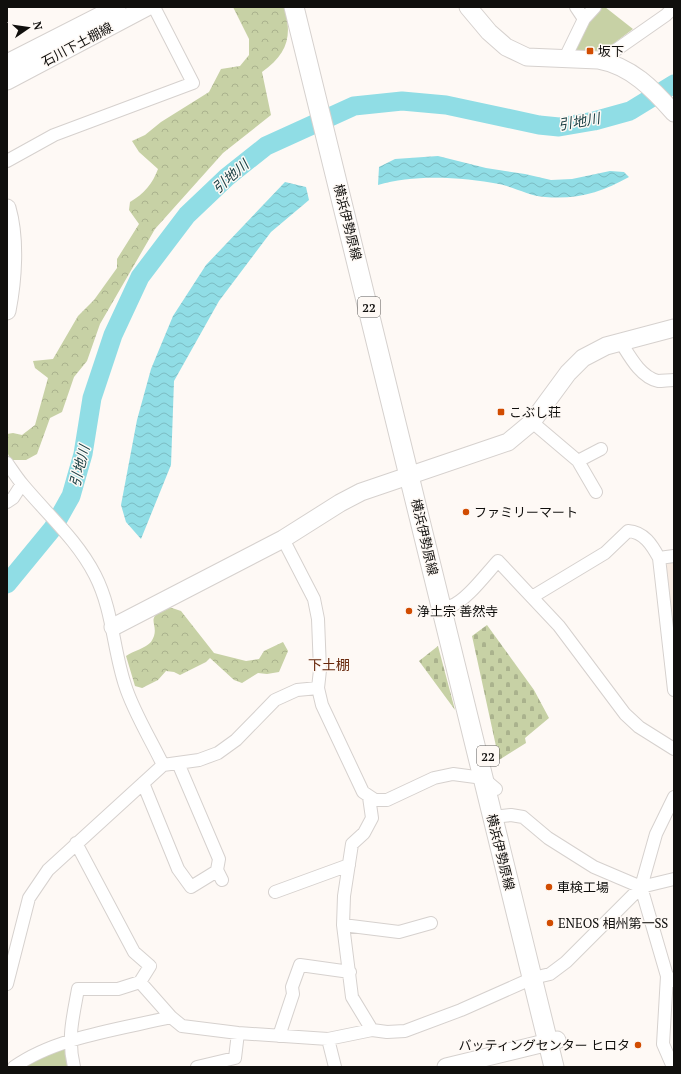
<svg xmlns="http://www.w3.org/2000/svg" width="681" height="1074" font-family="'PT Serif','Noto Sans JP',serif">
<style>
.built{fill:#f8ece3}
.forest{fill:url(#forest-crowns)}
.cemetery{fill:url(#cemetery-stones)}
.park{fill:#c7d1a5}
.water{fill:url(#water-waves)}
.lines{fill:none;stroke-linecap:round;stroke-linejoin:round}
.river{stroke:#90dde5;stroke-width:19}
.street-casing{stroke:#d6d1ce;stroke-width:14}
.secondary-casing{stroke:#d6d1ce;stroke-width:19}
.primary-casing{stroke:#d6d1ce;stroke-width:21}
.street{stroke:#fff;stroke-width:12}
.secondary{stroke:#fff;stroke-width:17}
.primary{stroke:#fff;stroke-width:19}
.poi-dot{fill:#d14c01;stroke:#fef9f5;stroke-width:1.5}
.labels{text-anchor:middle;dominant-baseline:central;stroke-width:3;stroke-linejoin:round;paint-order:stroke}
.shield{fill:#fef9f5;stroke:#575553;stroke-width:1}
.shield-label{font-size:12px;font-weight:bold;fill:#100f0d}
.street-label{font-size:13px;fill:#100f0d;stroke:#fef9f5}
.poi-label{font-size:13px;fill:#100f0d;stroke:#fef9f5;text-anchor:start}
.water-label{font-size:14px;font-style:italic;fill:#1b4044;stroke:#fef9f5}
.neighbourhood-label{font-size:14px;fill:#67270b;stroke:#fef9f5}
</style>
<defs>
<pattern id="forest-crowns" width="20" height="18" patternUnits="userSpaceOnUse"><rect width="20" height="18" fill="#c7d1a5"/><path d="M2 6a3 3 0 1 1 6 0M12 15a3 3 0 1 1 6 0" fill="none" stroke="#aab28d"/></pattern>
<pattern id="cemetery-stones" width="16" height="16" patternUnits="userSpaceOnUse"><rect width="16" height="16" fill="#c7d1a5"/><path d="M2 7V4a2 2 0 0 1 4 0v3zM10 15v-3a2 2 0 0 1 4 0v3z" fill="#aab28d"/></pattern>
<pattern id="water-waves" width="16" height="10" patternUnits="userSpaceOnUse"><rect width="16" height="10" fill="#90dde5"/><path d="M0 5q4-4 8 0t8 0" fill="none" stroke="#7bbcc3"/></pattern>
</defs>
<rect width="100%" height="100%" fill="#fef9f5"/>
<path class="built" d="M 674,561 L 674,648 L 662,563 Z"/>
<path class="forest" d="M 233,7 L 284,7 C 293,36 287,54 262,72 L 271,115 L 223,153 L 155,229 L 100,324 L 87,361 L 74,377 L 62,412 L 50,418 L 37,454 L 26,460 L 11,460 L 7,452 L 7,434 L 13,433 L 22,435 L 35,425 L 48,378 L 35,368 L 33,361 L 53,359 L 78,316 L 94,300 L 117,268 L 117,259 L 139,224 L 129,210 L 130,202 C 144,194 153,183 158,169 L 139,152 L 132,141 L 145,135 L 161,122 L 209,92 L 221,69 L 240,66 L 249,55 L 249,39 Z
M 169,607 L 181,611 L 214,653 L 246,661 L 259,659 L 264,651 L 283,642 L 288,651 L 279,672 L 267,674 L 258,673 L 242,683 L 234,680 L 210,658 L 206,662 L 180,675 L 174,672 L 166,671 L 158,680 L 142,688 L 135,686 L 126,656 C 133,651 146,648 151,642 C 163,624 140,619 169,607 Z"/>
<path class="cemetery" d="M 487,625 L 534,690 L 549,718 L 525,738 L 526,743 L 499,760 L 472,636 Z
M 438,646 L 455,710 L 419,661 Z"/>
<path class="park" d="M 594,7 L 605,7 L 633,29 L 617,41 L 608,53 L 573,51 Z
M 65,1046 L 70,1067 L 18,1067 Z"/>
<path class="water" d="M 438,156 L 486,168 L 525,174 L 551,180 L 572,179 L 610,171 L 624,172 L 629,177 C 602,192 577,200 545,197 C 530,196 514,187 499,184 C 463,177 413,174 378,185 L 379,167 L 395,159 Z
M 285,182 L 306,187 L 309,200 L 271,232 L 219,301 L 174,381 L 171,465 L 141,539 L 126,522 L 121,505 L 137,420 L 151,369 L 173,316 L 206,265 Z"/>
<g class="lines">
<path class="river" d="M 7,584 L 53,528 L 71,496 L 83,454 L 92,398 L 113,335 L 140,277 L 187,215 L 227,177 L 266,146 L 354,106 L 402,101 L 446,105 L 539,125 L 559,127 L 594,121 L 630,111 L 674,84"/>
<g class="street-casing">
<path id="street" d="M 576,7 L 584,19
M 565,58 L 584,19 L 595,7
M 609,62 L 613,52 L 666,15 L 674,7
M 7,161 L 54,135 L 193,83 L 154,7
M 620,341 C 629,355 640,377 658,381 C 663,381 669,380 674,380
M 532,422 L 578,461 L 596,492
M 578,461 L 601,449
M 7,463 C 12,470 17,478 23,485 C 48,515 77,540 95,575 C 113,610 113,649 125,685 C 133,711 151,740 163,765
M 7,502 L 13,498 L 22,484
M 283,539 L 314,599 L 318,619 L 320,670 L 318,688 L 322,705 L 363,792 L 375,800 L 387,800 L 434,778 L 453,774 L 483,778 L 496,789
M 674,556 L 659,558 L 674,690
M 532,597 L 605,553 L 628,531 C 644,532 652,545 659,558
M 451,606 C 466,601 486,574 498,561 L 559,626 L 625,714 L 639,727 L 674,749
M 178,763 L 219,859 L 217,870 L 222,880
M 143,783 L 178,869 L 191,887 L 217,871
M 369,797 L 372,818 L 364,833 L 352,844 L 344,896 L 343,925 L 352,997 L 372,1030
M 493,817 L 511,815 L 523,817 L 548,838 L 594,867 L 641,887 L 667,976 L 674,981
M 76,843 L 134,952 L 150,966 L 140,982
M 641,887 L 674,879
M 275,892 L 349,865
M 343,925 L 399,932 L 431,923
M 667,976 L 663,1044 L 673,1067
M 7,984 L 29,898 L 48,870 L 163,765 L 199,760 L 218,753 L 236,740 L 275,700 L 297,690 L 318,688
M 279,1036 L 293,994 L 292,987 L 300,965 L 350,972
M 328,1039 L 335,1067
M 14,1067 C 56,1037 121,1029 171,1017
M 74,1067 C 67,1038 73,1017 78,989 L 118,989 L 140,982 L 171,1017 L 182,1026 L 238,1033 L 328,1039 L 372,1030 L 387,1032 L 405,1031 L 461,1010 L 533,978 L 550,974 L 566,962 L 641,887 L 656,834 L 674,797
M 197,1067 L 235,1058 L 238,1033"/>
</g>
<g class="secondary-casing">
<path id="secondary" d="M 468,7 L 489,32 L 506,47 L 527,57 L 598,60 C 631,66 653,89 674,113
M 7,63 L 117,7
M 7,81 L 147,7
M 7,208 C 16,239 13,280 7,311
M 113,627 L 283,539 L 340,503 L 361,492 L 508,442 L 532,422 L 568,373 L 583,358 L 606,346 L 674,328
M 446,1067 L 557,1040"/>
</g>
<g class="primary-casing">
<path id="primary" d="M 294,7 L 554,1067"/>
</g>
<use href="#street" class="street"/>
<use href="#secondary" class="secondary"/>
<use href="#primary" class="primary"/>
</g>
<g class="poi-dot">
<rect x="586" y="47" width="8" height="8" rx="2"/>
<rect x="497" y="408" width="8" height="8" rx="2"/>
<circle cx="466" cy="512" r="4"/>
<circle cx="409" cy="611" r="4"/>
<circle cx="549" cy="887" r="4"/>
<circle cx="550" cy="923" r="4"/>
<circle cx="638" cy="1045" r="4"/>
</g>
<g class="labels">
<g class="shield">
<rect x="358" y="297" width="22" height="20" rx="3"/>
<rect x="477" y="746" width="22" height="20" rx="3"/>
</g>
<g class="shield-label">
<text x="369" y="307">22</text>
<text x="488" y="756">22</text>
</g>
<g class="street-label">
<text transform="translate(77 44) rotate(-28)">石川下土棚線</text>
<text transform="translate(348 222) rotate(76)">横浜伊勢原線</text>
<text transform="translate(425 537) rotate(77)">横浜伊勢原線</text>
<text transform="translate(501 852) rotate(76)">横浜伊勢原線</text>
</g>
<g class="poi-label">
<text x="598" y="51">坂下</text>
<text x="509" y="412">こぶし荘</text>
<text x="474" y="512">ファミリーマート</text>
<text x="417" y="611">浄土宗 善然寺</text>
<text x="557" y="887">車検工場</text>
<text x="558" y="923">ENEOS 相州第一SS</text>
<text x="630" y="1045" text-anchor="end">バッティングセンター ヒロタ</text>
</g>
<g class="water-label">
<text transform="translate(579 121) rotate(-10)">引地川</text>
<text transform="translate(230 176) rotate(-41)">引地川</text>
<text transform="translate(79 466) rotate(-76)">引地川</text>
</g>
<g class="neighbourhood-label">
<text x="329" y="664">下土棚</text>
</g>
</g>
<rect width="681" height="1074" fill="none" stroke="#100f0d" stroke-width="16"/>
<g transform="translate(28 28) rotate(77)" stroke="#fef9f5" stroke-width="3" paint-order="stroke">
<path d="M0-3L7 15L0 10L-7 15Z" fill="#100f0d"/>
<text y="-6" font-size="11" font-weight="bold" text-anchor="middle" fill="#100f0d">N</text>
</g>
</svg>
